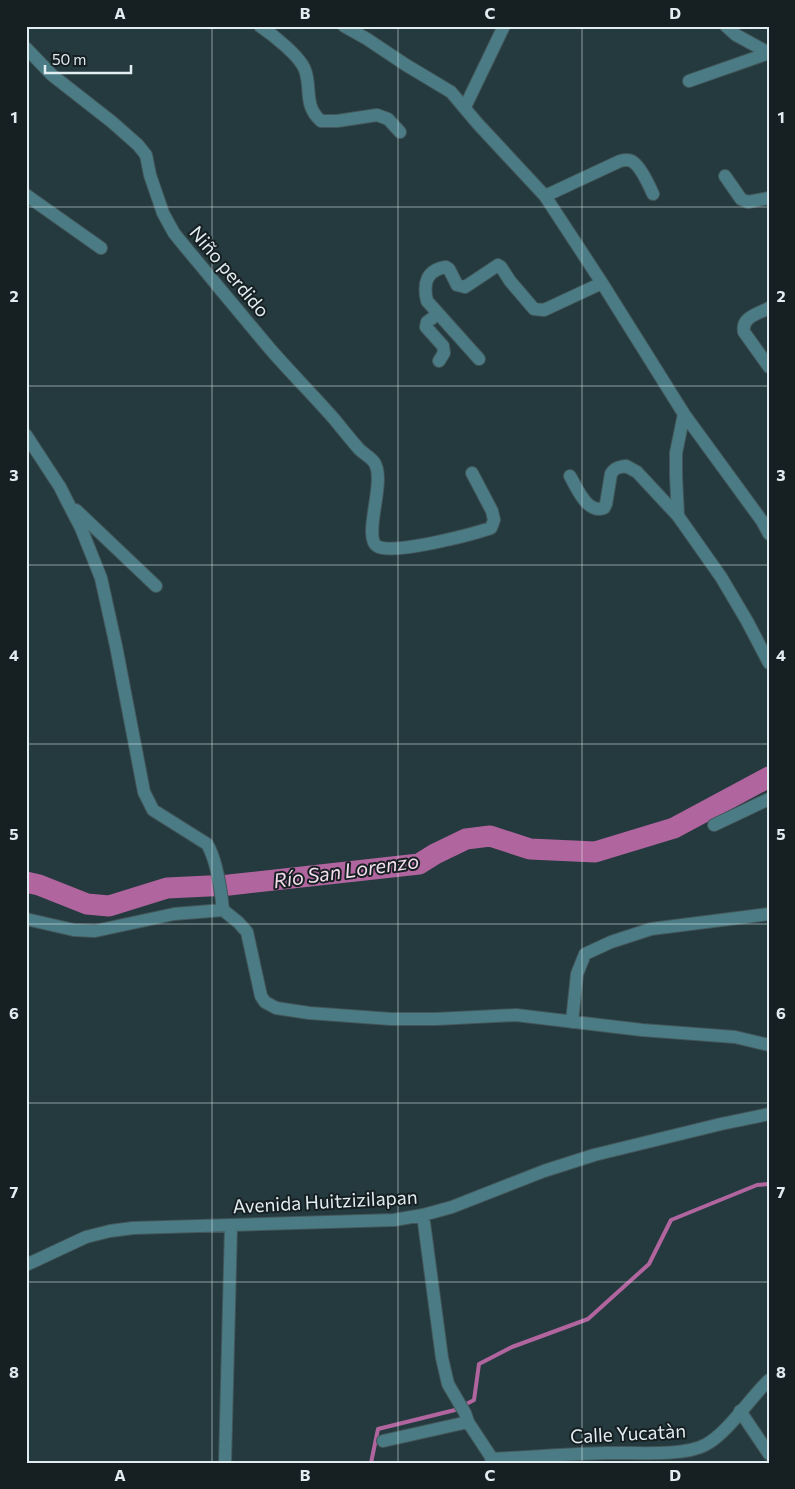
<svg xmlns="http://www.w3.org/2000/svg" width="795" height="1489" font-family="Commissioner,sans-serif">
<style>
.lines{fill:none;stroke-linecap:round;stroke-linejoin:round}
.stream{stroke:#b1659f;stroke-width:4}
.river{stroke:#b1659f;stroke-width:21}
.minor-casing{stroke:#43575a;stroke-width:14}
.minor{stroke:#4b7c86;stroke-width:12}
.grid{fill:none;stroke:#e1edf0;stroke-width:1;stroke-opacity:0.55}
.labels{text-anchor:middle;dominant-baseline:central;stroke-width:4;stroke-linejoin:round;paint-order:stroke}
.street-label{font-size:19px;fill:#e1edf0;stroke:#161f21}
.water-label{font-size:20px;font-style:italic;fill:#f2ddec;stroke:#161f21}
.neatline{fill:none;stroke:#e1edf0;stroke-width:2}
.grid-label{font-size:16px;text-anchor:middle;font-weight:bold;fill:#e1edf0}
</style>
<rect width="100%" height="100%" fill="#253a3e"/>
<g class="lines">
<path class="stream" d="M 371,1463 L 378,1429 L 455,1410 L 474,1400 L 479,1364 L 512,1347 L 588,1319 L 649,1264 L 671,1220 L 757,1185 L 769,1184"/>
<path class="river" d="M 26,882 L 39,885 L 87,904 L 109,906 L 167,888 L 229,885 L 419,864 L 435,854 L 466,839 L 490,836 L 530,849 L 595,852 L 674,828 L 769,777"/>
<g class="minor-casing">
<path id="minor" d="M 260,26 C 273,35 300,56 305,70 C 312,89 303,105 321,121 L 337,121 L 377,115 L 388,119 L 400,132
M 344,26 L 367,39 L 406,65 L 451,92 L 478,124 L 545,196 L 602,283 L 684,414 L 676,453 L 676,476 L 678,516 L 721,577 L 747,621 L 769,663
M 726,26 L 736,35 L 769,53
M 26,48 L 52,75 L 112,122 L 138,145 L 146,155 L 150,175 L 163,213 L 174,233 C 189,252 205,270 220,289 C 237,309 254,330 271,350 C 292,374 314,396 335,420 C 343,430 351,440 359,449 C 364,454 370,457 374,462 C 387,480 362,536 377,546 C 391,556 473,534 491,528 L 494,520 L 492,511 L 472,473
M 689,81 L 769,53
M 465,107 L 504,26
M 725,176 L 741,199 L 748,202 L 769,198
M 26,195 L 101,248
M 545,196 L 620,161 C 624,160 629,159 633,162 C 641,167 649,185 653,194
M 769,308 C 758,314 741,317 744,332 L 769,367
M 438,314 L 427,322 L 426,327 L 443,346 L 444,353 L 439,361
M 479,359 L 427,301 C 423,284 426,270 446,267 L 449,269 L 457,285 L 465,287 L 498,265 L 501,267 L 510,281 L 534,309 L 544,310 L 602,283
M 684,414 L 762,521 L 769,534
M 26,435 L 60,487 L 67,501 L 81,528 L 101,578 L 116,646 L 144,792 L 153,810 L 207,844 C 217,860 221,891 223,910 L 174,914 L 95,931 L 74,930 L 26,919
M 570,476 C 577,488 587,514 604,508 L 606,504 L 611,474 C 614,468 619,467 626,466 L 637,472 L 678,516
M 76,510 L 156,586
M 714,825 L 769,799
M 223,910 L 238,922 L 247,932 L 261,996 L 265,1002 L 276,1008 L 309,1013 L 391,1019 L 436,1019 L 516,1015 L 642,1030 L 735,1037 L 769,1045
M 572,1022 L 577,974 L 585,954 L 611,942 L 651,929 L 769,914
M 423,1215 L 442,1358 L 448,1384 L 465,1413 L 468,1422 L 495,1463
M 26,1265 L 86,1237 L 110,1231 L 133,1228 L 394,1220 L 423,1215 L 452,1207 L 544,1171 L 594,1155 L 721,1124 L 769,1114
M 740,1411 L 769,1454
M 383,1441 L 468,1422
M 491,1459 C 530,1457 568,1454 606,1453 C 632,1452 683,1457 705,1445 C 727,1434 750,1398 769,1380
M 225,1463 L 231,1226"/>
</g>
<use href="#minor" class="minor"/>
</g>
<path class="grid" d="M 212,26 L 212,1463M 398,26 L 398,1463M 582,26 L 582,1463M 26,207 L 769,207M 26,386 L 769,386M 26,565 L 769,565M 26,744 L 769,744M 26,924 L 769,924M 26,1103 L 769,1103M 26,1282 L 769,1282"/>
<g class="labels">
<g class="street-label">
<text transform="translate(230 271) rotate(50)">Niño perdido</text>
<text transform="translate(325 1201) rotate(-3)">Avenida Huitzizilapan</text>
<text transform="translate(628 1433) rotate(-3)">Calle Yucatàn</text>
</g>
<g class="water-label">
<text transform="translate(346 870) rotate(-8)">Río San Lorenzo</text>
</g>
</g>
<rect width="795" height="1489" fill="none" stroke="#161f21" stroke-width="55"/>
<path d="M45 65v8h86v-8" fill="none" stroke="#e1edf0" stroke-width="2.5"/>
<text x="52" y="65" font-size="15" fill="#e1edf0" stroke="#161f21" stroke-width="4" paint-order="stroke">50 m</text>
<rect x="28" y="28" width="740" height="1434" class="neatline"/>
<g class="grid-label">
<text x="120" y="19">A</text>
<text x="305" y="19">B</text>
<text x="490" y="19">C</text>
<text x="675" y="19">D</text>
<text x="14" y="123">1</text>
<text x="781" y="123">1</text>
<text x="14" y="302">2</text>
<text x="781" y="302">2</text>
<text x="14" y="481">3</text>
<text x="781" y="481">3</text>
<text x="14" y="661">4</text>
<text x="781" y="661">4</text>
<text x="14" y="840">5</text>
<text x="781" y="840">5</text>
<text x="14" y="1019">6</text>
<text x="781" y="1019">6</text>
<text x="14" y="1198">7</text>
<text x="781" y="1198">7</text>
<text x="14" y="1378">8</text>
<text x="781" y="1378">8</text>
<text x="120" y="1481">A</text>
<text x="305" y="1481">B</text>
<text x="490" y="1481">C</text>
<text x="675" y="1481">D</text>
</g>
</svg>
